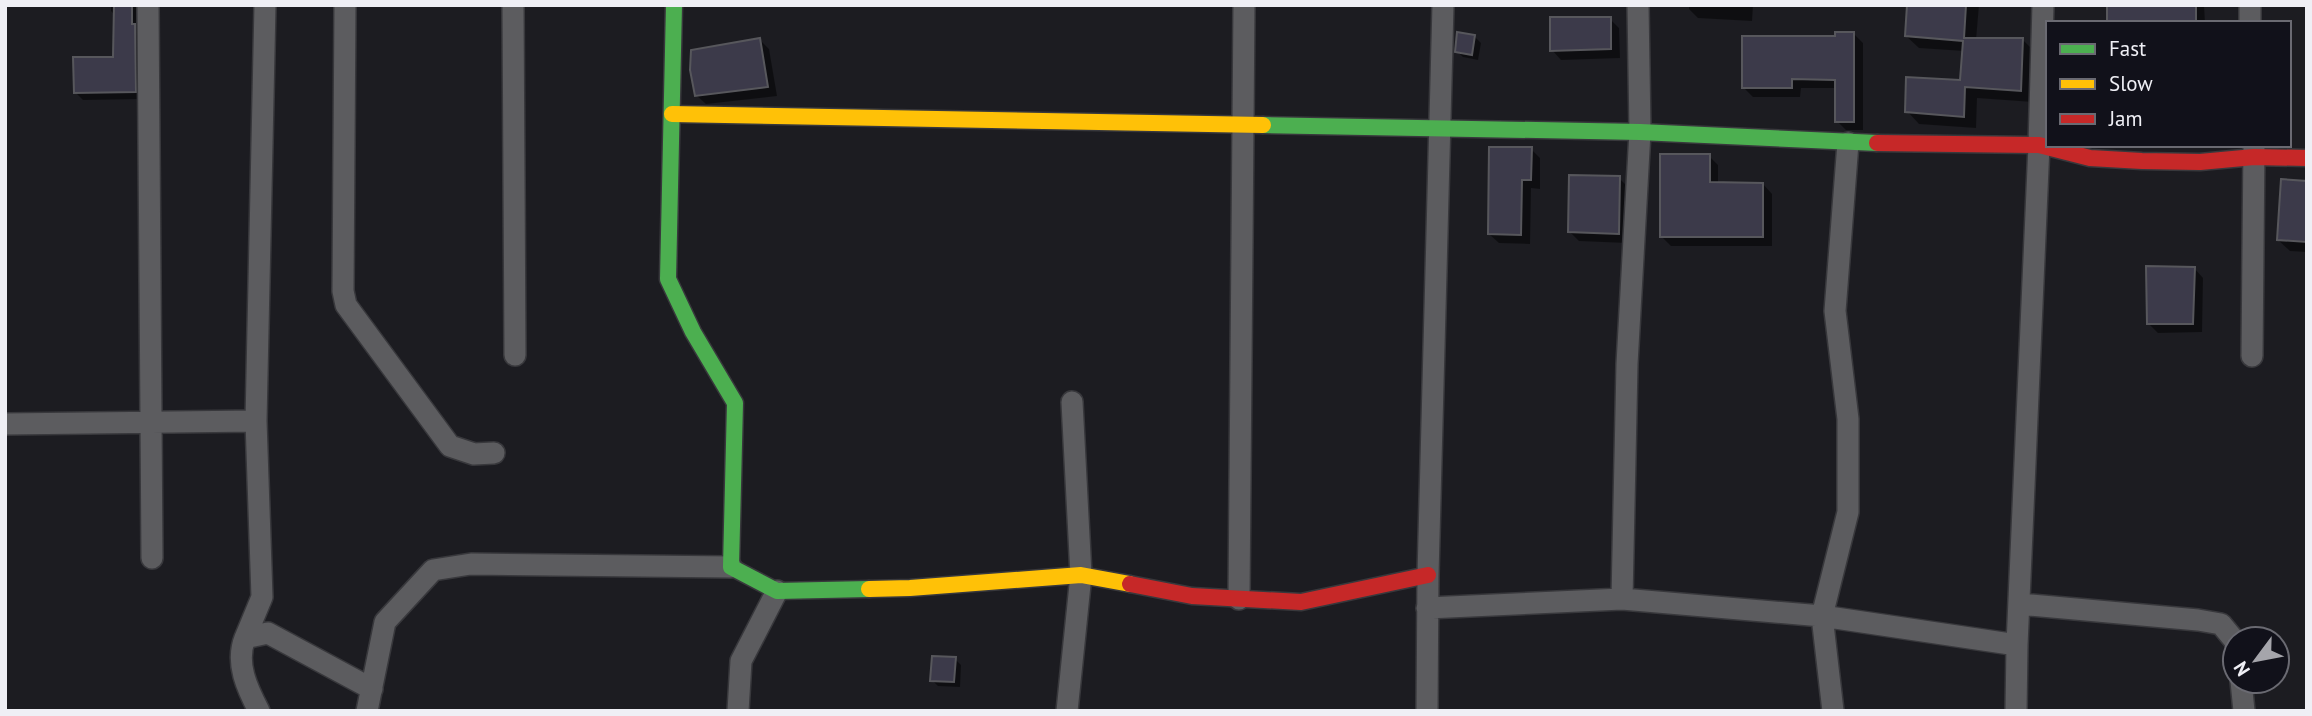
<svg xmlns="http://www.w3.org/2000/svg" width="2312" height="716" font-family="'PT Sans',sans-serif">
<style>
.shadow{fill:#0007}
.building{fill:#3c3a4a;stroke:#57575c;stroke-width:2}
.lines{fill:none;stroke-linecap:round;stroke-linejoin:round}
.street-casing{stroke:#38383c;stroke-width:24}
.fast-casing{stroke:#38383c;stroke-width:19}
.slow-casing{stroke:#38383c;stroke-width:19}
.jam-casing{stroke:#38383c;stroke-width:19}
.street{stroke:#5c5c5f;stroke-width:21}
.fast{stroke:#4caf50;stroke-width:16}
.slow{stroke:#ffc107;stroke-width:16}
.jam{stroke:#c62828;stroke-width:16}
</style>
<rect width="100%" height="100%" fill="#1c1c21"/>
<path class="shadow" d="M 111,5 L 139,5 L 143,99 L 83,100 L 75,92 L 115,59 L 116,16 L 111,11 Z
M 1689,5 L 1753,5 L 1752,21 L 1698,18 L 1689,9 Z
M 1909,5 L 1979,5 L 1976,40 L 2022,39 L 2035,52 L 2033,102 L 1977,98 L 1976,128 L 1919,124 L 1907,111 L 1962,81 L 1964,51 L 1919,48 L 1906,36 Z
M 2109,5 L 2204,5 L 2205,23 L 2109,23 Z
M 1610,19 L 1619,28 L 1620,58 L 1561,60 L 1552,50 Z
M 1854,34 L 1863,43 L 1863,130 L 1846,130 L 1837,121 L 1837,88 L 1801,88 L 1800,97 L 1753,97 L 1744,88 L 1837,37 Z
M 1475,37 L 1481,43 L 1478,60 L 1463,57 L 1457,51 Z
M 760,40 L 769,49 L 777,96 L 706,104 L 696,95 Z
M 1531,149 L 1540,158 L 1540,189 L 1531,188 L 1530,244 L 1499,243 L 1489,234 Z
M 1709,156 L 1718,165 L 1718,184 L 1763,184 L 1772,194 L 1772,246 L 1671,246 L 1662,237 Z
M 1619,178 L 1628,187 L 1627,243 L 1579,241 L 1570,232 Z
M 2307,183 L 2307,252 L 2290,251 L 2278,240 Z
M 2194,268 L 2203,278 L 2202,332 L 2158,333 L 2149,324 Z
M 955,659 L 961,665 L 960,687 L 938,686 L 932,680 Z"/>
<path class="building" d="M 114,5 L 132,5 L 132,24 L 135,24 L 136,92 L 74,93 L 73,57 L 113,57 Z
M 1907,5 L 1966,5 L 1964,38 L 2023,38 L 2021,91 L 1965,87 L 1964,117 L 1905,112 L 1906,77 L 1960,80 L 1963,41 L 1905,36 Z
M 2107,5 L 2196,5 L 2196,23 L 2107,23 Z
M 1550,17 L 1611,17 L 1611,49 L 1550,51 Z
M 1457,32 L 1475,35 L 1472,55 L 1455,52 Z
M 1835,32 L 1854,32 L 1854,122 L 1835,122 L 1835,80 L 1792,79 L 1792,88 L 1742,88 L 1742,36 L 1835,36 Z
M 760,38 L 768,87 L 695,96 L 690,70 L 691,50 Z
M 1489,147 L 1532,147 L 1531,180 L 1522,180 L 1521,235 L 1488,234 Z
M 1660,154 L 1710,154 L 1710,182 L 1763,183 L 1763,237 L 1660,237 Z
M 1569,175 L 1620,176 L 1619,234 L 1568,232 Z
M 2281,179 L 2307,181 L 2307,242 L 2277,240 Z
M 2146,266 L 2195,267 L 2193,324 L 2147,324 Z
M 932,656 L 956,657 L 954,682 L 930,681 Z"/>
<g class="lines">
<g class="street-casing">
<path id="street" d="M 148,5 L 152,558
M 345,5 L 343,291 L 346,305 L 450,446 L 474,454 L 494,453
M 513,5 L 515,355
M 1638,5 L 1640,132 L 1627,364 L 1622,599 L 1822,616 L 2017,645
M 2250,5 L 2250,23
M 2252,356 L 2254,145
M 5,424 L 256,421
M 1239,599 L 1244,5
M 2019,604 L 2198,620 L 2221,624 L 2235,641
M 1427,608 L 1622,599
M 245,638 L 262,597 L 256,421 L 265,5
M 2241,681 L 2244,711
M 259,711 C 247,688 235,663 245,638 L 268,633 L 372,689
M 367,711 L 385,622 L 433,570 L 471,564 L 731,567
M 738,711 L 741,661 L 777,591
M 1067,711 L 1081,575 L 1072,402
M 1427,711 L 1428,575 L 1443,5
M 1833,711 L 1822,616 L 1848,512 L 1848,419 L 1835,311 L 1848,143
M 2016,711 L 2017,645 L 2039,145 L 2043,5"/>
</g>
<g class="fast-casing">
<path id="fast" d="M 674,5 L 668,279 L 693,332 L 735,403 L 731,567 L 777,591 L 869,589
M 1263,125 L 1640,132 L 1877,143"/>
</g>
<g class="slow-casing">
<path id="slow" d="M 672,114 L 1263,125
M 869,589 L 910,588 L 1081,575 L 1130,584"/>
</g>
<g class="jam-casing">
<path id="jam" d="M 1877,143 L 2039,145 L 2090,158 L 2142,161 L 2200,162 L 2254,157 L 2307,158
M 1130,584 L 1192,596 L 1301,602 L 1428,575"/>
</g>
<use href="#street" class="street"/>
<use href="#fast" class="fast"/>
<use href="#slow" class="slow"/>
<use href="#jam" class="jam"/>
</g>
<rect width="2312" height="716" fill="none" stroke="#efeff5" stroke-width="14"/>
<rect x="2046" y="21" width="245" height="126" fill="#11111a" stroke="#6a6a72" stroke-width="2"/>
<rect x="2060" y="44" width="35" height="10" fill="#4caf50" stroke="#6a6a72" stroke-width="2"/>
<text x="2109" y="56" font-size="21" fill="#efeff5">Fast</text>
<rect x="2060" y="79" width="35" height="10" fill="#ffc107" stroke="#6a6a72" stroke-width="2"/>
<text x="2109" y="91" font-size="21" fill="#efeff5">Slow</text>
<rect x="2060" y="114" width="35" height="10" fill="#c62828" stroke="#6a6a72" stroke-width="2"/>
<text x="2109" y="126" font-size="21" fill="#efeff5">Jam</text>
<g transform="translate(2256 660) rotate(238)"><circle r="33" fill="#11111a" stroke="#6a6a72" stroke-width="2"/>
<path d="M0-5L12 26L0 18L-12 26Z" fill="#a5a5ab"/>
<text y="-10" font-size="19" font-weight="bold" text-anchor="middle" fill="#efeff5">N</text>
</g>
</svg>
